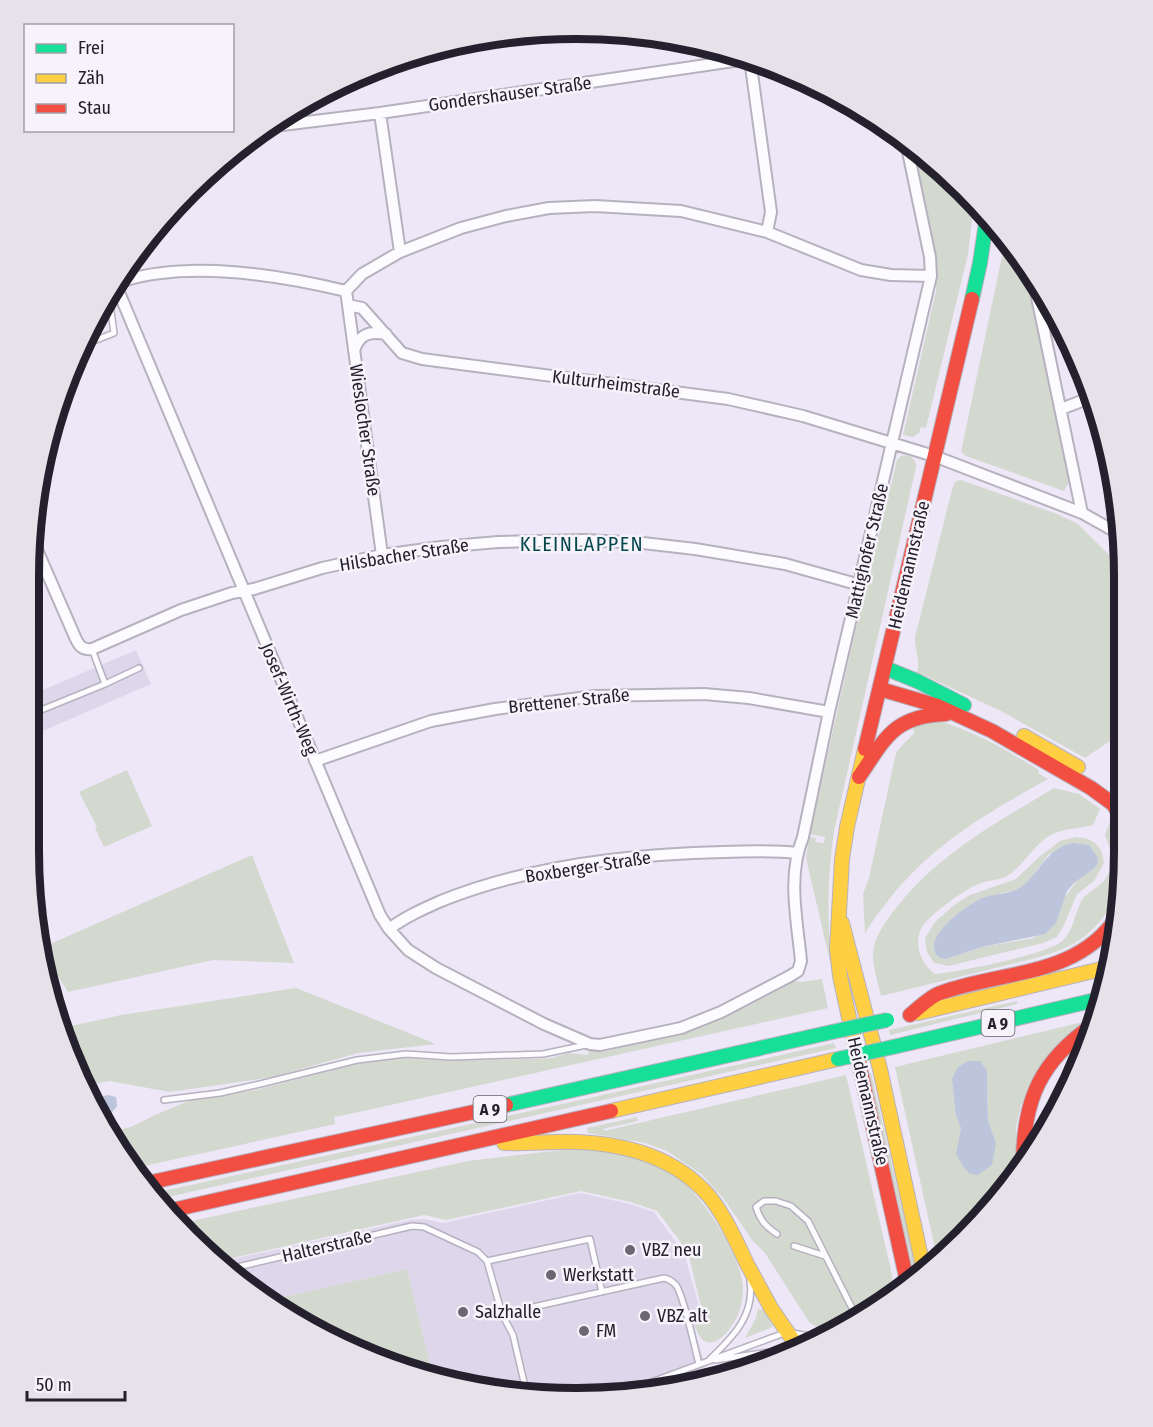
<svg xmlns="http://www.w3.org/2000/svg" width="1153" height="1427" font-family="'Fira Sans Condensed',sans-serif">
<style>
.industrial{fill:#ded7eb}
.green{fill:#d4d9d0;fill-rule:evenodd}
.water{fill:#bdc5dc}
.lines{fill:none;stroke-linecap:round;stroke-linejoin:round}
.lane-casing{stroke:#b7b1bf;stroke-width:8}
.street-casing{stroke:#b7b1bf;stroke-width:14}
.fast-casing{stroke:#b7b1bf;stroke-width:16}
.slow-casing{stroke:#b7b1bf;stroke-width:16}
.jam-casing{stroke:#b7b1bf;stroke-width:16}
.lane{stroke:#fcfbfe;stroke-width:5}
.street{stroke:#fcfbfe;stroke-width:10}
.fast{stroke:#16e098;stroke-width:14}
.slow{stroke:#ffcf43;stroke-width:14}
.jam{stroke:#f24e42;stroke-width:14}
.fast-bridge-casing{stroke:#b7b1bf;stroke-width:16;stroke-linecap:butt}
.fast-bridge{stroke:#16e098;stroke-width:14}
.poi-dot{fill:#6b6674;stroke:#f6f3fa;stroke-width:2}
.labels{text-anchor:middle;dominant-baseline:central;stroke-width:5;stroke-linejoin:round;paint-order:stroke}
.shield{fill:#f6f3fa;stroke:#645f6a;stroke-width:1.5}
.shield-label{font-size:16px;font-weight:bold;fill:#25202d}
.street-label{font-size:18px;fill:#25202d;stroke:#f6f3fa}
.poi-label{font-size:18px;fill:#25202d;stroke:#f6f3fa;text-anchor:start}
.neighbourhood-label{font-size:20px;letter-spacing:1.5px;fill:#06474e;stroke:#f6f3fa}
.rim{fill:none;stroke:#25202d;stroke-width:8}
</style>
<rect width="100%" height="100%" fill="#ede7f7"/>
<path class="industrial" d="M 136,650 L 151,684 L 29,737 L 29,696 Z
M 580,1193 L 630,1204 L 654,1212 L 684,1253 L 702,1317 L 695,1330 L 709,1379 L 684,1388 L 541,1397 L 434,1380 L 407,1269 L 270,1300 L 220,1262 L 410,1220 L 424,1219 L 443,1223 Z"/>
<path class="green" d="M 915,148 L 938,164 L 974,203 L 968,254 L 926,428 L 921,427 L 919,433 L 913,437 L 903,435 L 936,291 L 936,271 Z
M 1006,237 L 1023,262 L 1069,482 L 1064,491 L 966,456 L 961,452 Z
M 901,456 C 910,454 916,459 916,467 L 834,831 C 827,878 827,923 832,970 L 806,858 L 809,837 L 816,838 L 815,842 L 824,843 L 825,837 L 810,834 L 854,636 L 897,460 Z
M 961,480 L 1057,514 L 1078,524 L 1123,569 L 1123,732 L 1085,758 L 1001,711 L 917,672 C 921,660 914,649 915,637 L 953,486 L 956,481 Z
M 933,719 C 972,730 1005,749 1039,770 L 1038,773 L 1048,779 C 989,812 934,843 891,897 C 882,909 872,920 865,934 L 863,894 L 869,878 L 895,757 L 897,751 L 914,733 L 913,721 Z
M 127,770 L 152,826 L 104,847 L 95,828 L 97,827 L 79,792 Z
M 1054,788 L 1079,794 L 1100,809 L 1093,825 C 1079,829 1062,828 1049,836 C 1032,846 1023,868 1005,877 C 997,880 987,881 978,884 C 963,891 928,915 921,929 C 913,946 922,964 935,974 C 957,972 1044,955 1061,942 C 1075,931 1074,911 1084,897 C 1089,892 1097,888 1102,883 C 1116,869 1112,851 1105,835 L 1111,818 C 1134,865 1119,915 1075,943 C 1062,951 1046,955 1032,959 L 881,996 C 878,981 870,961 874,946 C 879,929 889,917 900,903 C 943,851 998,822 1054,788 Z
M 1076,837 C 1093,838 1102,845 1104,863 L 1094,881 L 1077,894 L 1064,925 L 1057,937 L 1043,943 L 949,966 L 934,963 L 927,952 L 925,938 L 935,922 L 954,905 L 970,895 L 1016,879 L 1039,857 L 1060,841 ZM 1050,853 L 1076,882 L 1034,938 L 982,947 L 946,959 C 940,959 938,957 935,952 L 973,903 L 984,898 L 1019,889 L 1030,879 Z
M 252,855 L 294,963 L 213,960 L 68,992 L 42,951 L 41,948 Z
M 822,979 L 828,1008 L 350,1114 L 334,1117 L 335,1124 L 135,1168 L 108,1132 L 131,1127 L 155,1115 L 191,1100 L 255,1090 L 368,1061 L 397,1058 L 442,1060 L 532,1059 L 552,1058 L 568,1053 L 588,1055 L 589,1051 L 607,1051 L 680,1033 L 710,1023 L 754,1003 L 793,981 L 801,982 Z
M 296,988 L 436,1044 L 358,1053 L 273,1077 L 170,1092 L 109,1081 L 86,1086 L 62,1028 L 121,1015 Z
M 1017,1001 L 1017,1004 L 890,1035 L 889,1030 Z
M 1083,1022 L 1021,1105 L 1016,1127 L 1017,1175 L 1011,1184 L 937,1258 L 895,1067 ZM 988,1092 L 988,1122 L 996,1143 L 958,1142 L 962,1128 L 956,1115 Z
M 834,1043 L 836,1048 L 159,1199 L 154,1193 L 576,1101 Z
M 1084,1050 L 1068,1093 L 1036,1144 C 1039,1106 1058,1076 1084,1050 Z
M 868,1073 L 871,1073 L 918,1278 L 915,1281 Z
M 846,1075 L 891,1270 L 895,1295 L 829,1336 L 809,1322 L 765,1253 L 752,1240 L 724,1199 L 701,1174 L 667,1151 L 645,1143 L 588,1133 L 587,1128 L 637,1117 L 638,1121 L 603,1129 L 604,1131 Z
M 570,1149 C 608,1151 643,1156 676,1177 C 701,1192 737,1251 742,1280 C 745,1295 741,1312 733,1324 C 722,1342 702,1354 695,1325 L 704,1319 L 688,1252 L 657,1211 L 631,1202 L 581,1191 L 446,1220 L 424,1215 L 219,1261 L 189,1238 L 178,1224 L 468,1161 Z
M 407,1269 L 434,1380 L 302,1325 L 270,1300 Z
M 758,1309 L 764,1310 L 773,1327 L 745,1338 L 756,1318 Z"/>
<path class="water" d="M 1073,843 L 1089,845 L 1098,858 L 1097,865 L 1092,870 L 1075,882 L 1067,891 L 1056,923 L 1045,934 L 982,947 L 946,959 C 939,959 935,955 934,948 C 932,930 969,903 985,897 C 996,894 1011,894 1021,887 C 1041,872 1046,848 1073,843 Z
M 968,1061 L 980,1061 L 987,1071 L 988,1121 L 996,1143 L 992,1165 L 978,1175 L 970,1174 L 964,1168 L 956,1154 L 961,1128 L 956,1115 L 952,1079 L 958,1067 Z
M 108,1095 L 116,1097 L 117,1106 L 110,1115 L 99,1117 L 91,1099 Z"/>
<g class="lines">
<g class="lane-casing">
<path id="lane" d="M 86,344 L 114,333 L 110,304
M 105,684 L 139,668
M 29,715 L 105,684 L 92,649
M 164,1100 L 220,1093 L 260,1084 L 357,1060 L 406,1054 L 451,1057 L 543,1054 L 586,1045
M 777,1234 C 765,1226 760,1220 756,1207 L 764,1201 L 776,1201 L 791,1206 L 808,1221 L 857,1318
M 794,1246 L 825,1256
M 487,1261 L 590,1239 L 602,1292
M 229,1269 L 412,1226 L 424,1227 L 478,1252 L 487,1261 L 502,1314 L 513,1335 L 527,1395
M 502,1314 L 664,1278 C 669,1279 672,1281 676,1285 C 685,1299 694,1346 699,1364
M 710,1359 C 733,1337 755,1315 750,1281
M 715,1360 L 770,1352 L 780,1355
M 647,1390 L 646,1384 L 787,1332 L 809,1336 L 819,1342"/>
</g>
<g class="street-casing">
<path id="street" d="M 750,59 L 771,212 L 767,232
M 380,113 L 400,252
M 266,127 L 380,113 L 754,58
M 1033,278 L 1082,513
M 123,281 C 191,260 279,275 346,291 L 348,305 L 362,308 L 402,353 L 422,359 L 728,399 L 803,416 L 934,456 L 1082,513 L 1123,536
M 118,290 L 380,915 L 389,929 L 408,950 L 436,968 L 544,1024 L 590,1044 L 600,1045 L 681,1028 L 721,1012 L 790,976 L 798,971 L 801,961 C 797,919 787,877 803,837 L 829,712 L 931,276 L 930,257 L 906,142
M 346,291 L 362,274 L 400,252 L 461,228 L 506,216 L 549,208 L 595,206 L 681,211 L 767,232 L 861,270 L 891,275 L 931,276
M 348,305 L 382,555
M 354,351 C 359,334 369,331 386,334
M 1061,409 L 1092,397
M 31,536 L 75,637 C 79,646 82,650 92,649 L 181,610 L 232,593 L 254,589 L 322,568 L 382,555 L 441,547 L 498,542 L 585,540 L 643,543 L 695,549 L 785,564 L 860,585
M 315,761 L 431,721 L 495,709 L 595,696 L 704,694 L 749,698 L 829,712
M 389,929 C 405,917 423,909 441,901 C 528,866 631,854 723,852 C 748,851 773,850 797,853"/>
</g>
<g class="fast-casing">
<path id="fast" d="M 972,299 L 980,263 L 987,216
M 885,668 L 917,681 L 964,705
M 893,1047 L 1104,998
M 506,1105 L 832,1032"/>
</g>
<g class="slow-casing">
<path id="slow" d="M 1024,736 L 1078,767
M 842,923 L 880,1069 L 924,1271
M 918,1013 L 1110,967
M 859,1064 L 840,976 L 837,949 L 842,859 L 847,827 L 865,749
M 611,1111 L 838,1059
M 504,1143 C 528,1144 553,1141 577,1142 C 626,1144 676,1158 709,1196 C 725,1216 736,1241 747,1264
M 747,1264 L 771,1308 L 799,1349"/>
</g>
<g class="jam-casing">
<path id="jam" d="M 880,689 L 938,706 L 992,731 L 1091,788 L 1113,804 L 1123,820
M 865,749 L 972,299
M 859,777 C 886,737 894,716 946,714
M 910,1015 C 919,1008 929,997 940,993 C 1003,970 1077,978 1118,916
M 859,1064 L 908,1286
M 1023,1165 C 1023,1100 1040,1061 1094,1024
M 147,1183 L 506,1105
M 168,1211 L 611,1111"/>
</g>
<use href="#lane" class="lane"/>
<use href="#street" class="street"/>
<use href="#fast" class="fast"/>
<use href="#slow" class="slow"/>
<use href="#jam" class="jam"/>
<g class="fast-bridge-casing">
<path id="fast-bridge" d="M 832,1032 L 887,1020
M 838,1059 L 893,1047"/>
</g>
<use href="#fast-bridge" class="fast-bridge"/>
</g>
<g class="poi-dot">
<circle cx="630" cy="1250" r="6"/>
<circle cx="551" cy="1275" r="6"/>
<circle cx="463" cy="1312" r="6"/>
<circle cx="645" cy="1316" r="6"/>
<circle cx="584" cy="1331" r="6"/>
</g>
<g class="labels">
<g class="shield">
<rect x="981.5" y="1010" width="33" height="26" rx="4.5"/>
<rect x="473.5" y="1096" width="33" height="26" rx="4.5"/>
</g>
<g class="shield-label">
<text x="998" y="1023">A 9</text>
<text x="490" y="1109">A 9</text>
</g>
<g class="street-label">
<text transform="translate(510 94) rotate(-8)">Gondershauser Straße</text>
<text transform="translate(616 384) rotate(7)">Kulturheimstraße</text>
<text transform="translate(365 430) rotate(82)">Wieslocher Straße</text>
<text transform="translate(867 551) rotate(-77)">Mattighofer Straße</text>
<text transform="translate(404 555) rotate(-9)">Hilsbacher Straße</text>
<text transform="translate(909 565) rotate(-77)">Heidemannstraße</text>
<text transform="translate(289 699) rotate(67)">Josef-Wirth-Weg</text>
<text transform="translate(569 701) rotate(-6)">Brettener Straße</text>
<text transform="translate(588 867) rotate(-9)">Boxberger Straße</text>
<text transform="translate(868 1101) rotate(77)">Heidemannstraße</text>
<text transform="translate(327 1246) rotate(-13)">Halterstraße</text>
</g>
<g class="poi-label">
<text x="642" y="1250">VBZ neu</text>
<text x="563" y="1275">Werkstatt</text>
<text x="475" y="1312">Salzhalle</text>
<text x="657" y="1316">VBZ alt</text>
<text x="596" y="1331">FM</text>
</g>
<g class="neighbourhood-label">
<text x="582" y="544">KLEINLAPPEN</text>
</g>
</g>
<path d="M0 0H1153V1427H0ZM576 39H577A537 537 0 0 1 1114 576V851A537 537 0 0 1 577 1388H576A537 537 0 0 1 39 851V576A537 537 0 0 1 576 39Z" fill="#e5e2ea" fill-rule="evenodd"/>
<path class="rim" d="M576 39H577A537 537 0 0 1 1114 576V851A537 537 0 0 1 577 1388H576A537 537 0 0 1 39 851V576A537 537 0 0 1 576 39Z"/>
<rect x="24" y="24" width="210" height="108" fill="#f6f3fa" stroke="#a29fa8" stroke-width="1.5"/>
<rect x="36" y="44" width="30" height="9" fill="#16e098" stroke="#a29fa8" stroke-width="1.5"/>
<text x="78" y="54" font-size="18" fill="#25202d">Frei</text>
<rect x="36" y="74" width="30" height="9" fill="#ffcf43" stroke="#a29fa8" stroke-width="1.5"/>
<text x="78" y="84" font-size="18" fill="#25202d">Zäh</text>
<rect x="36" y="104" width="30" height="9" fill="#f24e42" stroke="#a29fa8" stroke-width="1.5"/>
<text x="78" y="114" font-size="18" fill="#25202d">Stau</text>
<path d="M27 1391v9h98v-9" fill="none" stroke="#25202d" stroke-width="3"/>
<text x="36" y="1391" font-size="18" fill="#25202d" stroke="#f6f3fa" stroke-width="4.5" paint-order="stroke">50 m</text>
</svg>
